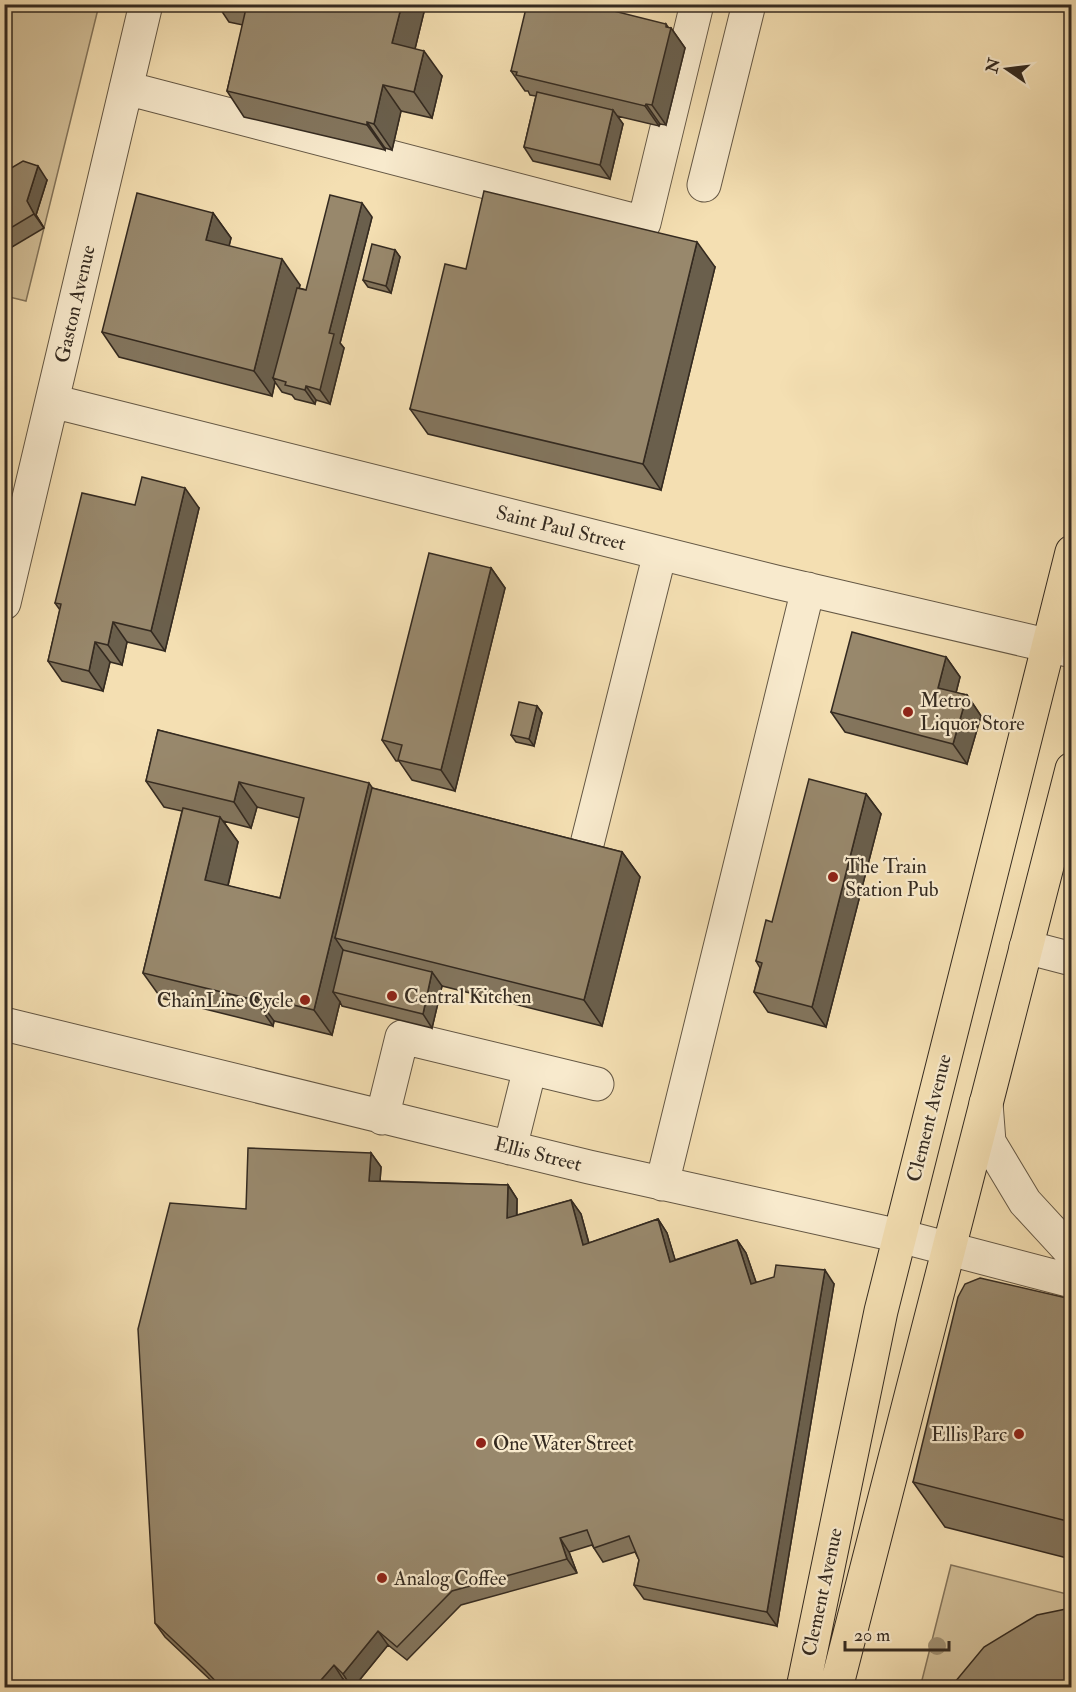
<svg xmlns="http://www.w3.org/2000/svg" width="1076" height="1692" font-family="'IM FELL Double Pica',serif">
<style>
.green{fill:#d3c099;stroke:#84755c;stroke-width:1.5}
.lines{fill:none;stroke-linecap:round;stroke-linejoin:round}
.minor-casing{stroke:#645744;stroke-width:35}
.major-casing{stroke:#342a20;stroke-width:35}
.minor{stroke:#f8eacd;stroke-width:33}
.major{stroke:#f4dfb2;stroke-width:33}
.tree{fill:#a09072}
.wall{fill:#83755d;stroke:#342a20;stroke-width:1.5;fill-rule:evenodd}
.shaded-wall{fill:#6a5f4c;stroke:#342a20;stroke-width:1.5}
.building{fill:#98886c;stroke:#342a20;stroke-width:1.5}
.poi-dot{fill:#8f2418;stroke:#f8eacd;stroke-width:2}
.labels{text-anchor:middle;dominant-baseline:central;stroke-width:4.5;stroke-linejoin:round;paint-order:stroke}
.street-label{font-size:20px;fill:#342a20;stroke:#f8eacd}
.poi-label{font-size:20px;fill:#342a20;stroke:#f8eacd;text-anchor:start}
</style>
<rect width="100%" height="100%" fill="#f4dfb2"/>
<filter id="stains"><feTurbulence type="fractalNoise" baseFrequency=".00333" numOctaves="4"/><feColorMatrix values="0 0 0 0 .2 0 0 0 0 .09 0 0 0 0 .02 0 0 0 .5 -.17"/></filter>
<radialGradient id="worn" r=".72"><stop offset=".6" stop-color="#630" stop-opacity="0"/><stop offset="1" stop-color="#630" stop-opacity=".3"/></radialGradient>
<path class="green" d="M 5,5 L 99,5 L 26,301 L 5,296 Z
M 951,1565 L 1071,1595 L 1071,1687 L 920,1688 Z"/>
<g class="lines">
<g class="minor-casing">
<path id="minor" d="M 126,88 L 644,223 L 697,4
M 704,185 L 749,4
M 52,401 L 776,582 L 1072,651
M 4,603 L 146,4
M 587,844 L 660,553
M 1026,947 L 1072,959
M 4,1024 L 589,1167 L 900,1236 L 1072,1281
M 986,1103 L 989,1142 L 1025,1202 L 1072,1253
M 382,1118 L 402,1037 L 597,1084
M 510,1148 L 530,1068
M 662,1184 L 808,589"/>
</g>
<g class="major-casing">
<path id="major" d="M 803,1688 L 881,1311 L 1072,552
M 836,1688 L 1072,769"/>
</g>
<use href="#minor" class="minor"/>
<use href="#major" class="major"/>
</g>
<circle class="tree" cx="937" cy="1646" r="9"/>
<path class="wall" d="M 217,4 L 419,4 L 424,12 L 415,49 L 442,76 L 432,118 L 401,111 L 392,150 L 385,148 L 385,150 L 244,117 L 227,91 L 243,25 L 229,22 Z
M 669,28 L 671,28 L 685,48 L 666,125 L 660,124 L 659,126 L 617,116 L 623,124 L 610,179 L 533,161 L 524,147 L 536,96 L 530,95 L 528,91 L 525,91 L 511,71 Z
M 4,162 L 9,170 L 47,180 L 36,215 L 44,228 L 7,250 L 4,246 Z
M 213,213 L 231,238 L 229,246 L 300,285 L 299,288 L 306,290 L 372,217 L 340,343 L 344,348 L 330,404 L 316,400 L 315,404 L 295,399 L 292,395 L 282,392 L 275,382 L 272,396 L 119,357 L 102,332 Z
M 395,250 L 400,257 L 391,293 L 368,287 L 363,280 Z
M 715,267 L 661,490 L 428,434 L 410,409 L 466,269 Z
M 135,505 L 199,508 L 165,651 L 127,642 L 122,665 L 110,662 L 103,691 L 62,681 L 48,661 L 60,610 L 55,603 Z
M 491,568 L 505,588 L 455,791 L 412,780 L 399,761 L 396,761 L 382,740 Z
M 946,657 L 960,677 L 956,693 L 967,695 L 981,716 L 967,764 L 845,732 L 831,712 Z
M 537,706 L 542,713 L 534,746 L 516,742 L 511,735 Z
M 158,730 L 372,788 L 622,852 L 640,877 L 602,1026 L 442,986 L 432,1028 L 342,1006 L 340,1002 L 332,1035 L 274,1021 L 273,1026 L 161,998 L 143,973 L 182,811 L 164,807 L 146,781 ZM 257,807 L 300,818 L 280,898 L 228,886 L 238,842 L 223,821 L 251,828 Z
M 866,794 L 881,814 L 826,1027 L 768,1012 L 754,992 L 760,968 L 756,961 L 772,922 Z
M 371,1153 L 381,1167 L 380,1181 L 508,1185 L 517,1199 L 517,1215 L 571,1200 L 581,1214 L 589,1243 L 658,1219 L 667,1233 L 675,1260 L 737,1240 L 746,1253 L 756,1282 L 834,1284 L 777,1626 L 644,1599 L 634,1585 L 639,1560 L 635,1552 L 603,1562 L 592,1545 L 569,1552 L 577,1573 L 461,1605 L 407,1660 L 388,1645 L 353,1688 L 351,1688 L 343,1679 L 336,1688 L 219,1688 L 165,1637 L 155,1623 L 246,1209 Z
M 1071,1299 L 1071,1559 L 945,1527 L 913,1482 Z"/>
<path class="shaded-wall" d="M 402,4 L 419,4 L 424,12 L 410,69 L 392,43 Z
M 666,24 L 670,30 L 671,28 L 685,48 L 666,125 L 652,105 Z
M 424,51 L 442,76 L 432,118 L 414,92 Z
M 383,85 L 401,111 L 392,150 L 374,124 Z
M 646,104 L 660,124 L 659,126 L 645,106 Z
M 613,110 L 623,124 L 610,179 L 600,165 Z
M 367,122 L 385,148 L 385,150 L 367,125 Z
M 38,166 L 47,180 L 36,215 L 44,228 L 34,214 L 27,201 Z
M 362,203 L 372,217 L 340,343 L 344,348 L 330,404 L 320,390 L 329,333 Z
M 213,213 L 231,238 L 224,266 L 206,240 Z
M 697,242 L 715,267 L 661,490 L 643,464 Z
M 395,250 L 400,257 L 391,293 L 386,286 Z
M 282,259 L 300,285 L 276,379 L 273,378 L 275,382 L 272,396 L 254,371 Z
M 306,386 L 316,400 L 315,404 L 305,390 Z
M 185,488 L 199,508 L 165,651 L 151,631 Z
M 491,568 L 505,588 L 455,791 L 441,770 Z
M 113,622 L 127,642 L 122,665 L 108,645 Z
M 95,642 L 110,662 L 103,691 L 89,671 Z
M 946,657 L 960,677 L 952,708 L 938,688 Z
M 967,695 L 981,716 L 967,764 L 953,744 Z
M 537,706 L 542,713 L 534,746 L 529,739 Z
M 239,782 L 257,807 L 251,828 L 234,802 Z
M 369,783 L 387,809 L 335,938 L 350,960 L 333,992 L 340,1002 L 332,1035 L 314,1010 Z
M 866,794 L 881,814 L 826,1027 L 812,1007 Z
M 220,817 L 238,842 L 223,906 L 205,880 Z
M 622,852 L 640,877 L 602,1026 L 584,1000 Z
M 432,972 L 442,986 L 432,1028 L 423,1014 Z
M 256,996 L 274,1021 L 273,1026 L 255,1000 Z
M 371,1153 L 381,1167 L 379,1195 L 369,1181 Z
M 508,1185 L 517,1199 L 516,1232 L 507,1218 Z
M 571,1200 L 581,1214 L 593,1259 L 583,1245 Z
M 658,1219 L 667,1233 L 680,1276 L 670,1262 Z
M 737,1240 L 746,1253 L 761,1297 L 751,1284 Z
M 825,1270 L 834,1284 L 777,1626 L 767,1612 Z
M 560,1538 L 569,1552 L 577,1573 L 567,1559 Z
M 378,1631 L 388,1645 L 353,1688 L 352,1688 L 343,1674 Z
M 334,1665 L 343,1679 L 336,1688 L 314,1688 Z"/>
<path class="building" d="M 247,4 L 402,4 L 392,43 L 424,51 L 414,92 L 383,85 L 374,124 L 367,122 L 367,125 L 227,91 Z
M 527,4 L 586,4 L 666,24 L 666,27 L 671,28 L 652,105 L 646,104 L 645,106 L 516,75 L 517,72 L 511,71 Z
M 537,92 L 613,110 L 600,165 L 524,147 Z
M 23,161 L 38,166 L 27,201 L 34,214 L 4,232 L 4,164 L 8,170 Z
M 484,191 L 697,242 L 643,464 L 410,409 L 445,264 L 466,269 Z
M 137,193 L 213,213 L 206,240 L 282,259 L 254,371 L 102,332 Z
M 330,195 L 362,203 L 329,333 L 334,334 L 320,390 L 306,386 L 305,390 L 285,385 L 286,382 L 273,378 L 297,288 L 306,290 Z
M 372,244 L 395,250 L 386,286 L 363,280 Z
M 142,477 L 185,488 L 151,631 L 113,622 L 108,645 L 95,642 L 89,671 L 48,661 L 61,604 L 55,603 L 82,493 L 135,505 Z
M 429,553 L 491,568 L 441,770 L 398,760 L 402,745 L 382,740 Z
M 852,632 L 946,657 L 938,688 L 967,695 L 953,744 L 831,712 Z
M 519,702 L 537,706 L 529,739 L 511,735 Z
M 158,730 L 369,783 L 314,1010 L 256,996 L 255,1000 L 143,973 L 183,808 L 220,817 L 205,880 L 280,898 L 304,798 L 239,782 L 234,802 L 146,781 Z
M 809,779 L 866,794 L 812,1007 L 754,992 L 762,963 L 756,961 L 766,920 L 772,922 Z
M 372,788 L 622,852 L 584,1000 L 335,938 Z
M 343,950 L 432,972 L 423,1014 L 333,992 Z
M 248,1148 L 371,1153 L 369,1181 L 508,1185 L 507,1218 L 571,1200 L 583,1245 L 658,1219 L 670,1262 L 737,1240 L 751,1284 L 774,1277 L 776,1265 L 825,1270 L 767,1612 L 634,1585 L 639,1560 L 629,1536 L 594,1548 L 587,1530 L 560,1538 L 567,1559 L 452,1591 L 397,1647 L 378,1631 L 343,1674 L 334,1665 L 314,1688 L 222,1688 L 205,1670 L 155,1623 L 138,1329 L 170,1203 L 246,1209 Z
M 980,1278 L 1071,1299 L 1071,1522 L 913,1482 L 958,1297 L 965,1284 Z
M 1071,1608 L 1071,1688 L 950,1688 L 984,1647 L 1037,1615 Z"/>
<g class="poi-dot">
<circle cx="908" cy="712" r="6"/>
<circle cx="833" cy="877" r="6"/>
<circle cx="392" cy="996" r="6"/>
<circle cx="305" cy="1000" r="6"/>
<circle cx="1019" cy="1434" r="6"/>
<circle cx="481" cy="1443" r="6"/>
<circle cx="382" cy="1578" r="6"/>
</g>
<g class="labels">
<g class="street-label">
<text transform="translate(75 304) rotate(-77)">Gaston Avenue</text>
<text transform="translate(561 528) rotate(14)">Saint Paul Street</text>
<text transform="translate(929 1118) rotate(-76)">Clement Avenue</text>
<text transform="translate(538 1154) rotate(14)">Ellis Street</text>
<text transform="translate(822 1592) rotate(-78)">Clement Avenue</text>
</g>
<g class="poi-label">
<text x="920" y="700">Metro<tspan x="920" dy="23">Liquor Store</tspan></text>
<text x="845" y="866">The Train<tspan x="845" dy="23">Station Pub</tspan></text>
<text x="404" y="996">Central Kitchen</text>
<text x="293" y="1000" text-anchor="end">ChainLine Cycle</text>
<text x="1007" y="1434" text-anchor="end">Ellis Parc</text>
<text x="493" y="1443">One Water Street</text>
<text x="394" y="1578">Analog Coffee</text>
</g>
</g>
<rect width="1076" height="1692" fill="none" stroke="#f4dfb2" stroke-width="24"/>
<rect x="6" y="6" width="1064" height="1680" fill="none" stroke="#342a20" stroke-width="3"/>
<rect x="12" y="12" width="1052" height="1668" fill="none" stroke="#342a20" stroke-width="1.5"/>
<g transform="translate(1007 69) rotate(284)" stroke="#f8eacd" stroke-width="4.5" paint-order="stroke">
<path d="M0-4.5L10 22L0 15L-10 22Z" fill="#342a20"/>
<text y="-9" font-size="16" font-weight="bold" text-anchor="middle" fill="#342a20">N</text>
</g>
<path d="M845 1641v9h104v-9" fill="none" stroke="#342a20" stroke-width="3"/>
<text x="854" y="1641" font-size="18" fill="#342a20" stroke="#f8eacd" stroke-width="4.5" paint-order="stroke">20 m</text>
<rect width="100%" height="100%" filter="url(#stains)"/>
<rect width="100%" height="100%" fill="url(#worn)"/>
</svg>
